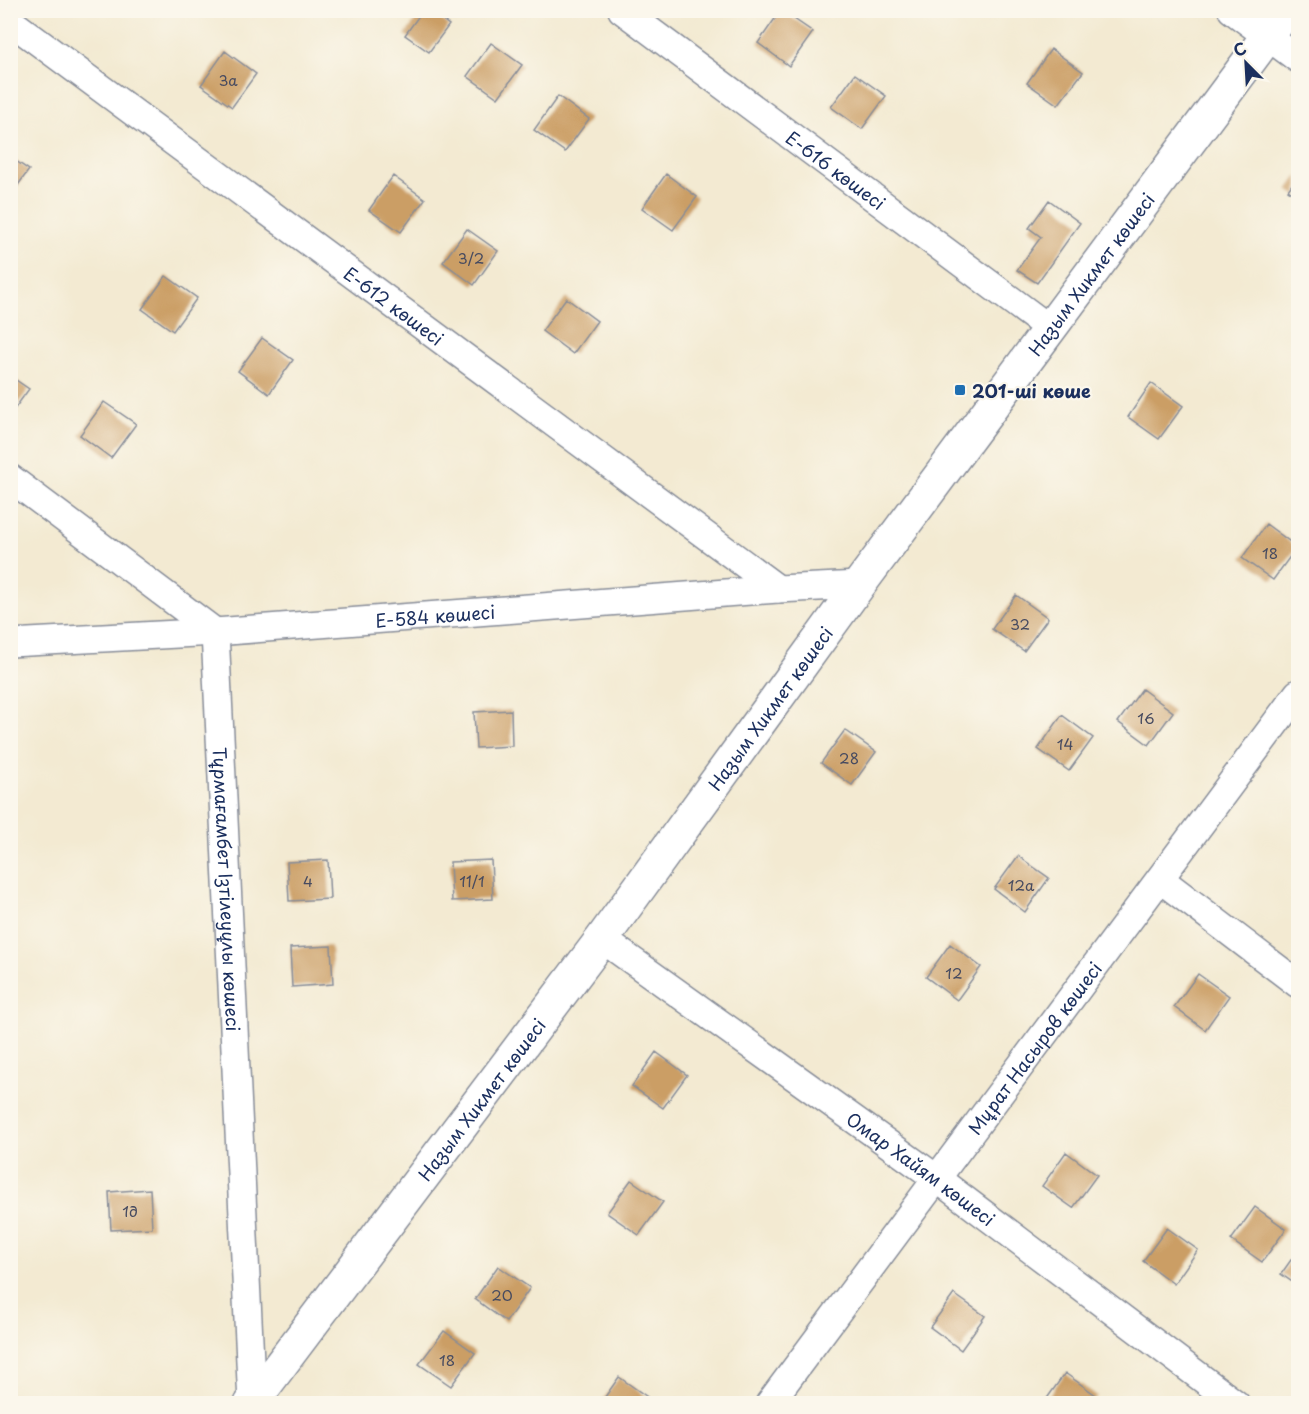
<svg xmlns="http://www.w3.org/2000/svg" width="1309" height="1414" font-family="'Playpen Sans',sans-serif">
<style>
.building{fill:#cb9e65}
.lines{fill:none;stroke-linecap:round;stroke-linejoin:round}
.minor-casing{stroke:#878c98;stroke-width:30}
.tertiary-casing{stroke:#878c98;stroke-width:36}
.minor{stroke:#fff;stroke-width:27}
.tertiary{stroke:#fff;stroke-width:33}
.poi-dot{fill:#1f6fb2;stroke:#fbf7ec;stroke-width:2}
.labels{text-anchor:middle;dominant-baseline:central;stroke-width:4.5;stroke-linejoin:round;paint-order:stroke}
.number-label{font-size:15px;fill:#474b60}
.street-label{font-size:18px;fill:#1b2f5e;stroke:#fbf7ec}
.poi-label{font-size:18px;font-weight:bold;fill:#1b2f5e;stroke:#fbf7ec;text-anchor:start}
</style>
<rect width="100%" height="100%" fill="#fbf7ec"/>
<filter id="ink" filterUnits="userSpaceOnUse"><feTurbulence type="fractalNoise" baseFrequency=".0167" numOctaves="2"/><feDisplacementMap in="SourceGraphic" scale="12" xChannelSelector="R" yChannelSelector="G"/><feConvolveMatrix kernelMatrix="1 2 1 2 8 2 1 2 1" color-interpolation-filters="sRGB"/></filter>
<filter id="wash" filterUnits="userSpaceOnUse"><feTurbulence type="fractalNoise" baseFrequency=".008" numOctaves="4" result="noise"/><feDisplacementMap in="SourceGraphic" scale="24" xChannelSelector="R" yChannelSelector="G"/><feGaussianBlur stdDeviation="1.35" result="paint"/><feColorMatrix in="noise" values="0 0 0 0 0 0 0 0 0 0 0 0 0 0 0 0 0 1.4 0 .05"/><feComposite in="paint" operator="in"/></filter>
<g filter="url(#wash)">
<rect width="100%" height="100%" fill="#f3ead2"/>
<g id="blocks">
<path class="building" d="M 423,10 L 429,10 L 449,25 L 429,52 L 405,35 Z
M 781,10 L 813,32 L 789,66 L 758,43 Z
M 491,43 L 522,65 L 498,98 L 467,76 Z
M 1051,49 L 1083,72 L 1058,105 L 1027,83 Z
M 225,51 L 256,74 L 232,107 L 201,85 Z
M 855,74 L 886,96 L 862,129 L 831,107 Z
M 558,96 L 589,119 L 565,152 L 534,130 Z
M 10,157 L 29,170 L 10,196 Z
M 666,174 L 697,197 L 673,230 L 642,208 Z
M 393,176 L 425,199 L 401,232 L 369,210 Z
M 1298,176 L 1298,197 L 1288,190 Z
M 1049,200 L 1080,223 L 1037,283 L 1017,270 L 1041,237 L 1029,228 Z
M 467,229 L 498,251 L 474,285 L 443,262 Z
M 166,276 L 197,298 L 173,331 L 142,309 Z
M 566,298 L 597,321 L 573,354 L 542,331 Z
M 262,338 L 293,360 L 269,394 L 238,371 Z
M 10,376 L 29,389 L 10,415 Z
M 1151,383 L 1183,406 L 1159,439 L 1128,417 Z
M 104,402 L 136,424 L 111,458 L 80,435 Z
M 1266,524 L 1297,547 L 1273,580 L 1242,558 Z
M 1016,595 L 1048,618 L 1024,651 L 992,629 Z
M 1142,689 L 1173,712 L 1149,745 L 1118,722 Z
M 511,710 L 512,746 L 476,748 L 474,712 Z
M 1062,715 L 1093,738 L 1069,771 L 1038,749 Z
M 845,730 L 876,752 L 852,785 L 821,763 Z
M 1018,856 L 1049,878 L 1025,912 L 994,889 Z
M 328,860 L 330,899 L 289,901 L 287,862 Z
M 491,860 L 493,899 L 452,901 L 450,862 Z
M 950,944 L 981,967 L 957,1000 L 926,977 Z
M 331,946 L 333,984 L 292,987 L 290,948 Z
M 1198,974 L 1229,996 L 1205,1030 L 1174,1007 Z
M 656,1052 L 687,1075 L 663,1108 L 632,1086 Z
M 1066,1152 L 1097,1175 L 1073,1208 L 1042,1186 Z
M 631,1180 L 663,1202 L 639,1235 L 607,1213 Z
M 150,1189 L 152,1228 L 111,1230 L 109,1192 Z
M 1255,1207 L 1286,1229 L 1262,1262 L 1231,1240 Z
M 1167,1228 L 1198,1250 L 1174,1284 L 1143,1261 Z
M 1298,1250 L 1298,1286 L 1281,1274 Z
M 498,1266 L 530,1288 L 506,1322 L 475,1299 Z
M 954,1294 L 985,1316 L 961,1350 L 930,1327 Z
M 444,1331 L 475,1353 L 451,1386 L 419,1364 Z
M 1065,1373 L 1097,1396 L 1091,1404 L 1043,1404 Z
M 619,1377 L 650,1399 L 647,1404 L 600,1404 Z"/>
</g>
</g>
<g filter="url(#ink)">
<use href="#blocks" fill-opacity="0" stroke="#878c98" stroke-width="1.5"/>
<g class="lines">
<g class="minor-casing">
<g id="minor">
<path id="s1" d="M 622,10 L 1050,329"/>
<path d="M 1232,10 L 1298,59"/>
<path id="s2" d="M 10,21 L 778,589"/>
<path id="s3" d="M 10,478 L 215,632 L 252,1403"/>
<path id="s4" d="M 10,643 L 215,632 L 778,589 L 859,585"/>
<path d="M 1160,879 L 1298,984"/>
<path id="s5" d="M 602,939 L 936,1178 L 1236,1404"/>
<path id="s6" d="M 769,1404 L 1298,693"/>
</g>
</g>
<g class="tertiary-casing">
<g id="tertiary">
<path id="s7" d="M 251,1404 L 602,939 L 859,585 L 1287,10"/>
</g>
</g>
<use href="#minor" class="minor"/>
<use href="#tertiary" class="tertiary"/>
</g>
</g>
<rect class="poi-dot" x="954" y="384" width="12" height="12" rx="3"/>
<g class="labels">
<g class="number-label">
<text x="228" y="79">3а</text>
<text x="471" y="257">3/2</text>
<text x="1270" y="552">18</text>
<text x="1020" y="623">32</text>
<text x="1146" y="717">16</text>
<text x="1065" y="743">14</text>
<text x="849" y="757">28</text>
<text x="308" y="880">4</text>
<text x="472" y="880">11/1</text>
<text x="1021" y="884">12а</text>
<text x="954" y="972">12</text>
<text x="130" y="1210">1д</text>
<text x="502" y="1294">20</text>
<text x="447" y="1359">18</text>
</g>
<g class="street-label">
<text stroke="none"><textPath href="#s1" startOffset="267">Е-616 көшесі</textPath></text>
<text stroke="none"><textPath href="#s7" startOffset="1408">Назым Хикмет көшесі</textPath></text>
<text stroke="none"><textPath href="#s2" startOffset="478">Е-612 көшесі</textPath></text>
<text stroke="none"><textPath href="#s4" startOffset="426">Е-584 көшесі</textPath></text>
<text stroke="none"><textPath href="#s7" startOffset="868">Назым Хикмет көшесі</textPath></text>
<text stroke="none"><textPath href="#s3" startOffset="514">Тұрмағамбет Ізтілеуұлы көшесі</textPath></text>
<text stroke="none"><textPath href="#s6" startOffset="444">Мұрат Насыров көшесі</textPath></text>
<text stroke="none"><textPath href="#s7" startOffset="382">Назым Хикмет көшесі</textPath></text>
<text stroke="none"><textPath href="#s5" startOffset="393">Омар Хайям көшесі</textPath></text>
</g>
<g class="poi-label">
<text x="972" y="390">201-ші көше</text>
</g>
</g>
<rect width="1309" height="1414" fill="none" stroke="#fbf7ec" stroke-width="36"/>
<g transform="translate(1246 63) rotate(336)" stroke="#fbf7ec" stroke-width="4.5" paint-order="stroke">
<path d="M0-4.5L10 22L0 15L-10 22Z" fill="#1b2f5e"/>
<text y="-9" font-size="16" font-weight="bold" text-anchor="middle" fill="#1b2f5e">С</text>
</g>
</svg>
